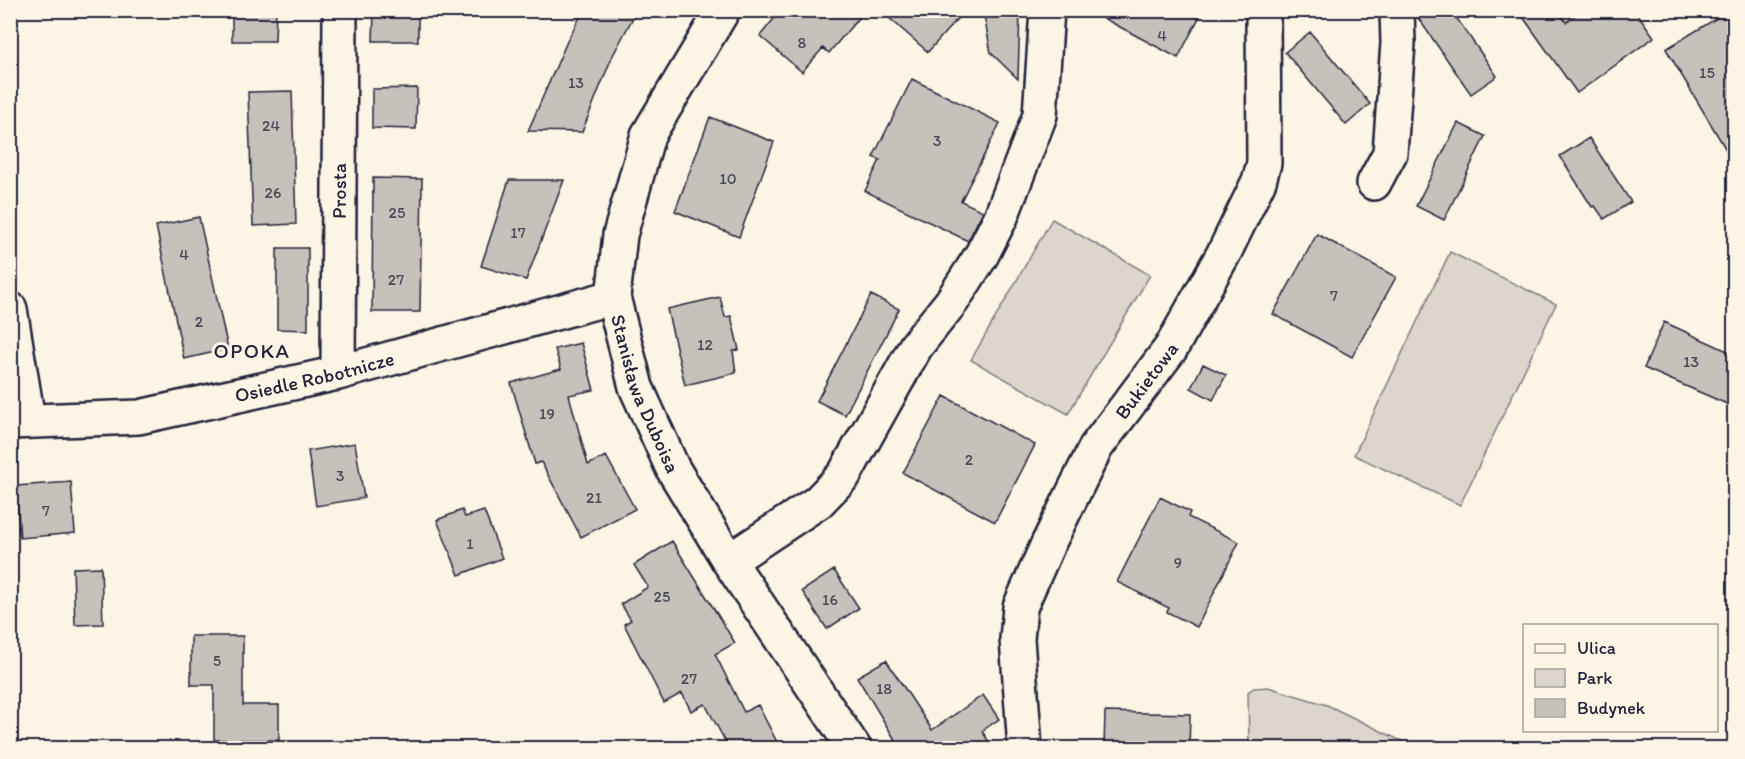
<svg xmlns="http://www.w3.org/2000/svg" width="1745" height="759" font-family="Itim,sans-serif">
<style>
.green{fill:#dcd6cc;stroke:#7f7c84;stroke-width:1.5}
.building{fill:#c6c1bb;stroke:#22223b;stroke-width:1.5}
.lines{fill:none;stroke-linecap:round;stroke-linejoin:round}
.minor-casing{stroke:#22223b;stroke-width:38}
.minor{stroke:#fcf5e5;stroke-width:33}
.labels{text-anchor:middle;dominant-baseline:central;stroke-width:6;stroke-linejoin:round;paint-order:stroke}
.number-label{font-size:16px;fill:#4b4a5b}
.street-label{font-size:20px;fill:#22223b;stroke:#fcf5e5}
.neighbourhood-label{font-size:21px;letter-spacing:1.5px;fill:#22223b;stroke:#fcf5e5}
</style>
<rect width="100%" height="100%" fill="#fcf5e5"/>
<filter id="ink" filterUnits="userSpaceOnUse"><feTurbulence type="fractalNoise" baseFrequency=".0167" numOctaves="2"/><feDisplacementMap in="SourceGraphic" scale="12" xChannelSelector="R" yChannelSelector="G"/><feConvolveMatrix kernelMatrix="1 2 1 2 8 2 1 2 1" color-interpolation-filters="sRGB"/></filter>
<g filter="url(#ink)">
<path class="green" d="M 1052,219 L 1150,275 L 1068,414 L 971,360 Z
M 1450,252 L 1556,304 L 1460,505 L 1354,455 Z
M 1268,687 L 1327,705 L 1416,748 L 1249,748 L 1248,692 L 1254,688 Z"/>
<path class="building" d="M 232,10 L 276,10 L 275,41 L 232,41 Z
M 374,10 L 418,10 L 418,41 L 373,41 Z
M 584,10 L 637,10 L 612,57 L 582,132 L 528,131 L 568,39 Z
M 781,10 L 865,10 L 829,53 L 823,48 L 802,72 L 760,36 Z
M 880,10 L 965,10 L 928,52 Z
M 983,10 L 1020,10 L 1018,79 L 991,53 Z
M 1088,10 L 1203,10 L 1178,58 Z
M 1416,10 L 1451,10 L 1497,76 L 1471,94 L 1416,15 Z
M 1518,10 L 1557,10 L 1566,22 L 1582,10 L 1635,10 L 1654,37 L 1577,93 Z
M 1730,10 L 1734,10 L 1734,163 L 1666,49 Z
M 1310,32 L 1370,104 L 1346,125 L 1285,52 Z
M 912,79 L 1000,123 L 961,201 L 983,211 L 968,241 L 865,191 L 880,160 L 873,157 Z
M 417,88 L 416,129 L 372,128 L 372,89 Z
M 292,91 L 296,224 L 253,226 L 248,92 Z
M 710,117 L 774,142 L 739,237 L 675,211 Z
M 1458,123 L 1485,136 L 1444,220 L 1416,206 Z
M 1589,138 L 1631,202 L 1604,219 L 1595,206 L 1592,207 L 1560,156 Z
M 373,178 L 422,179 L 420,312 L 372,312 Z
M 509,180 L 564,180 L 526,280 L 481,266 Z
M 199,217 L 228,349 L 184,359 L 156,226 Z
M 1317,234 L 1396,277 L 1352,357 L 1273,314 Z
M 277,248 L 308,248 L 308,330 L 277,329 Z
M 871,295 L 899,309 L 845,415 L 817,401 Z
M 720,297 L 725,317 L 731,316 L 739,350 L 733,351 L 736,373 L 685,385 L 667,309 Z
M 1664,322 L 1734,354 L 1734,407 L 1644,368 Z
M 581,343 L 594,390 L 569,395 L 588,465 L 606,456 L 635,509 L 581,537 L 541,462 L 535,464 L 511,383 L 561,369 L 555,349 Z
M 1203,364 L 1226,375 L 1213,400 L 1191,388 Z
M 944,396 L 1035,445 L 995,522 L 903,473 Z
M 355,443 L 364,498 L 316,506 L 308,451 Z
M 71,482 L 75,533 L 20,538 L 16,486 Z
M 1160,497 L 1190,512 L 1188,517 L 1239,542 L 1197,627 L 1167,612 L 1169,608 L 1117,582 Z
M 462,510 L 465,517 L 484,511 L 502,558 L 459,575 L 437,520 Z
M 672,541 L 735,643 L 715,654 L 744,712 L 758,705 L 780,748 L 729,748 L 705,704 L 691,711 L 682,693 L 664,703 L 624,624 L 631,620 L 621,604 L 648,587 L 634,565 Z
M 101,567 L 103,624 L 75,625 L 73,568 Z
M 834,570 L 859,608 L 827,629 L 802,591 Z
M 191,636 L 243,636 L 243,705 L 279,705 L 279,740 L 214,740 L 214,685 L 191,685 Z
M 886,660 L 932,730 L 983,695 L 999,719 L 982,731 L 993,748 L 900,748 L 857,677 Z
M 1105,712 L 1190,714 L 1189,748 L 1104,748 Z"/>
<g class="lines">
<g class="minor-casing">
<g id="minor">
<path id="s1" d="M 723,10 L 648,135 L 620,235 L 613,297 L 636,387 L 673,469 L 729,561 L 854,748"/>
<path d="M 1374,183 L 1390,153 L 1398,43 L 1397,10"/>
<path d="M 10,309 L 28,420"/>
<path id="s2" d="M 338,373 L 340,10"/>
<path id="s3" d="M 10,422 L 139,417 L 338,373 L 613,297"/>
<path d="M 729,561 L 818,502 L 844,475 L 916,346 L 952,301 L 981,256 L 1001,217 L 1040,115 L 1047,10"/>
<path id="s4" d="M 1025,748 L 1017,639 L 1020,607 L 1048,544 L 1096,447 L 1171,348 L 1225,251 L 1259,181 L 1264,163 L 1263,10"/>
</g>
</g>
<use href="#minor" class="minor"/>
</g>
</g>
<g class="labels">
<g class="number-label">
<text x="1162" y="35">4</text>
<text x="802" y="42">8</text>
<text x="1707" y="72">15</text>
<text x="576" y="82">13</text>
<text x="271" y="125">24</text>
<text x="937" y="140">3</text>
<text x="728" y="178">10</text>
<text x="273" y="192">26</text>
<text x="397" y="212">25</text>
<text x="518" y="232">17</text>
<text x="184" y="254">4</text>
<text x="396" y="279">27</text>
<text x="1334" y="295">7</text>
<text x="199" y="321">2</text>
<text x="705" y="344">12</text>
<text x="1691" y="361">13</text>
<text x="547" y="413">19</text>
<text x="969" y="459">2</text>
<text x="340" y="475">3</text>
<text x="594" y="497">21</text>
<text x="46" y="510">7</text>
<text x="470" y="543">1</text>
<text x="1178" y="562">9</text>
<text x="662" y="596">25</text>
<text x="830" y="599">16</text>
<text x="217" y="660">5</text>
<text x="689" y="678">27</text>
<text x="884" y="688">18</text>
</g>
<g class="street-label">
<text stroke="none"><textPath href="#s2" startOffset="182">Prosta</textPath></text>
<text stroke="none"><textPath href="#s3" startOffset="309">Osiedle Robotnicze</textPath></text>
<text stroke="none"><textPath href="#s4" startOffset="402">Bukietowa</textPath></text>
<text stroke="none"><textPath href="#s1" startOffset="414">Stanisława Duboisa</textPath></text>
</g>
<g class="neighbourhood-label">
<text x="252" y="350">OPOKA</text>
</g>
</g>
<rect width="1745" height="759" fill="none" stroke="#fcf5e5" stroke-width="36"/>
<rect x="18" y="18" width="1709" height="723" fill="none" stroke="#22223b" stroke-width="2" filter="url(#ink)"/>
<rect x="1523" y="624" width="195" height="108" fill="#fcf5e5" stroke="#a5a1a1" stroke-width="1.5"/>
<rect x="1535" y="644" width="30" height="9" fill="#fcf5e5" stroke="#a5a1a1" stroke-width="1.5"/>
<text x="1577" y="654" font-size="18" fill="#22223b">Ulica</text>
<rect x="1535" y="669" width="30" height="18" fill="#dcd6cc" stroke="#a5a1a1" stroke-width="1.5"/>
<text x="1577" y="684" font-size="18" fill="#22223b">Park</text>
<rect x="1535" y="699" width="30" height="18" fill="#c6c1bb" stroke="#a5a1a1" stroke-width="1.5"/>
<text x="1577" y="714" font-size="18" fill="#22223b">Budynek</text>
</svg>
